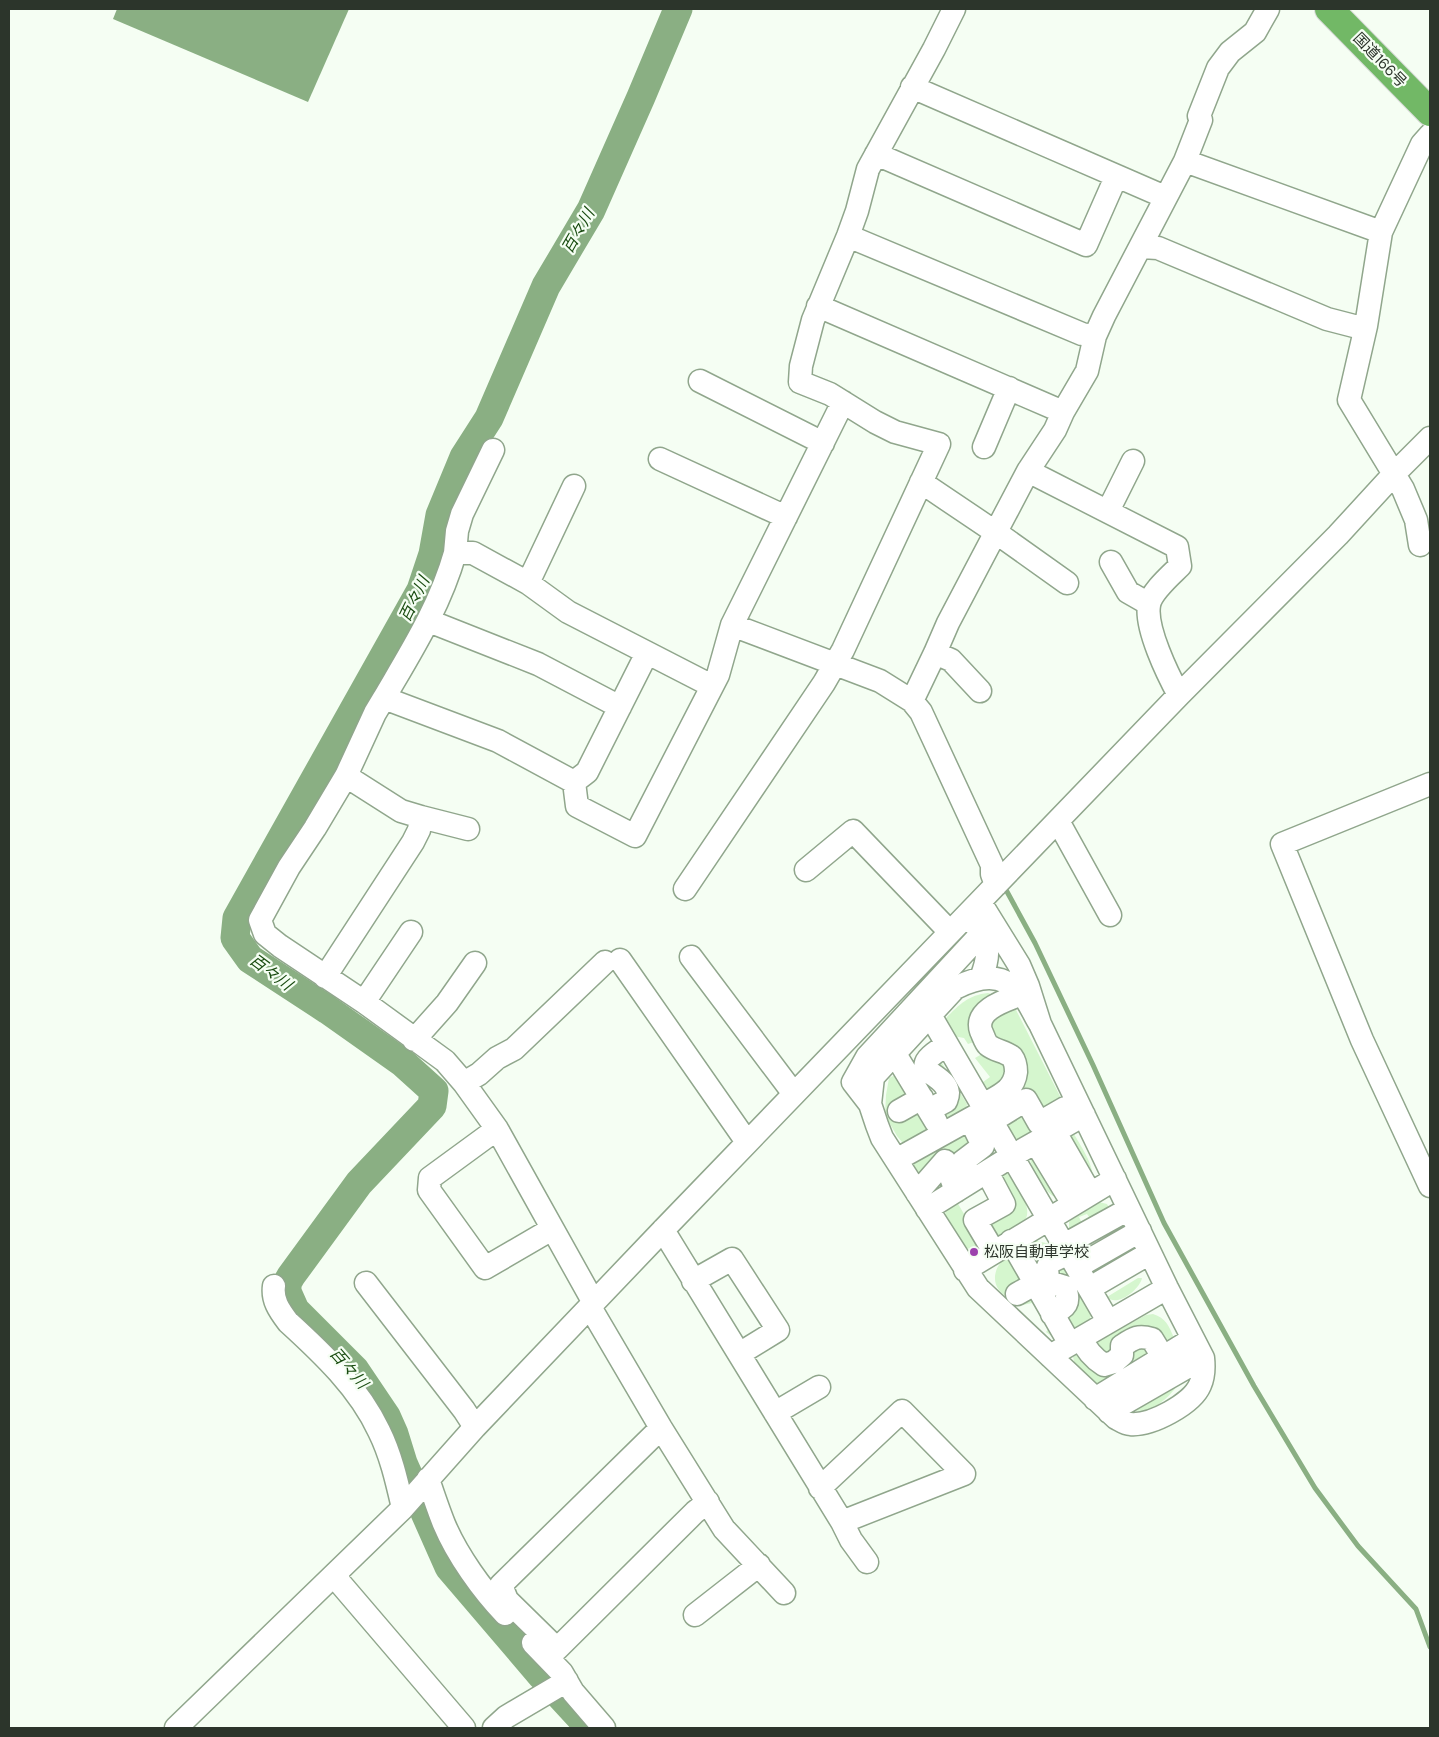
<svg xmlns="http://www.w3.org/2000/svg" width="1439" height="1737" font-family="'DM Sans','Noto Sans JP',sans-serif">
<style>
.green{fill:#d5f6ce}
.water{fill:#8aaf83}
.lines{fill:none;stroke-linecap:round;stroke-linejoin:round}
.stream{stroke:#8aaf83;stroke-width:5}
.river{stroke:#8aaf83;stroke-width:29}
.minor-casing{stroke:#90a68c;stroke-width:25}
.highway-casing{stroke:#d9dbd9;stroke-width:30}
.minor{stroke:#fff;stroke-width:22}
.highway{stroke:#72b866;stroke-width:28}
.poi-dot{fill:#9c42ad;stroke:#f5fef3;stroke-width:2}
.labels{text-anchor:middle;dominant-baseline:central;stroke-width:4.5;stroke-linejoin:round;paint-order:stroke}
.street-label{font-size:15px;fill:#2c352b;stroke:#f5fef3}
.poi-label{font-size:15px;fill:#2c352b;stroke:#f5fef3;text-anchor:start}
.water-label{font-size:16px;font-style:italic;fill:#1a4c11;stroke:#f5fef3}
</style>
<rect width="100%" height="100%" fill="#f5fef3"/>
<path class="green" d="M 988,993 L 999,997 L 977,1013 L 1012,1070 L 991,1094 L 983,1082 L 990,1077 L 975,1058 L 982,1054 L 974,1042 L 968,1044 L 964,1038 L 953,1036 L 945,1019 C 959,1005 968,995 988,993 Z
M 1014,1006 L 1062,1100 L 1041,1117 L 1018,1090 L 987,1022 Z
M 939,1058 L 967,1104 L 966,1109 L 950,1121 L 944,1120 L 931,1060 Z
M 895,1075 L 932,1130 L 908,1144 L 902,1142 L 897,1136 L 885,1115 L 886,1095 L 889,1078 Z
M 1024,1105 L 1039,1128 L 1017,1142 L 1005,1120 Z
M 964,1129 L 977,1145 L 923,1178 L 914,1168 L 914,1163 L 917,1158 Z
M 1071,1132 L 1074,1134 C 1080,1145 1095,1166 1092,1178 L 1065,1139 Z
M 1030,1153 L 1056,1197 C 1046,1196 1027,1163 1030,1153 Z
M 1005,1173 L 1008,1174 C 1016,1187 1036,1209 1023,1223 C 1017,1229 1005,1233 998,1237 L 981,1223 L 996,1176 Z
M 957,1202 L 981,1243 L 979,1249 L 973,1250 L 967,1248 L 962,1245 L 945,1217 L 946,1209 Z
M 1099,1202 L 1107,1204 L 1111,1211 L 1093,1223 L 1087,1214 L 1079,1217 L 1084,1227 L 1069,1232 L 1069,1222 L 1075,1215 Z
M 1036,1241 L 1051,1244 L 1064,1294 L 1059,1306 L 1024,1249 L 1027,1245 Z
M 1010,1257 L 1013,1258 L 1025,1278 L 1024,1283 L 1011,1291 L 1016,1300 L 1033,1291 L 1059,1334 L 1057,1338 L 1054,1338 L 1046,1332 L 1050,1327 L 1039,1316 L 1041,1311 L 1032,1303 L 1018,1306 C 1012,1301 1004,1296 999,1290 C 990,1279 997,1260 1010,1257 Z
M 1062,1263 L 1091,1315 L 1090,1319 L 1073,1329 L 1068,1329 L 1053,1266 Z
M 1138,1278 L 1142,1278 C 1140,1289 1117,1308 1107,1297 Z
M 1153,1314 C 1166,1318 1169,1326 1174,1338 L 1165,1346 L 1155,1333 L 1112,1356 L 1093,1347 L 1100,1340 L 1146,1315 Z
M 1140,1342 L 1156,1353 L 1103,1386 L 1096,1384 L 1075,1365 L 1073,1357 L 1078,1353 L 1095,1368 Z
M 1179,1383 C 1170,1397 1151,1415 1133,1410 Z"/>
<path class="water" d="M 117,9 L 349,9 L 308,102 L 113,19 Z"/>
<g class="lines">
<path class="stream" d="M 1005,888 L 1035,943 L 1093,1065 L 1164,1223 L 1254,1386 L 1315,1488 L 1358,1546 L 1416,1609 L 1430,1647"/>
<path class="river" d="M 590,1728 L 542,1676 L 449,1567 L 403,1463 L 394,1434 L 386,1416 L 355,1370 L 295,1310 L 287,1292 L 287,1283 L 291,1276 L 359,1183 L 432,1106 L 434,1091 L 403,1063 L 328,1010 L 250,959 L 235,938 L 237,918 L 421,590 L 433,554 L 440,515 L 464,457 L 489,418 L 546,286 L 591,210 L 641,97 L 678,9"/>
<g class="minor-casing">
<path id="minor" d="M 912,87 L 1165,197
M 876,154 L 1086,245 L 1116,177
M 1185,161 L 1381,232
M 848,236 L 1082,334 L 1095,336
M 1141,247 L 1158,248 L 1327,319 L 1354,326 L 1366,326
M 818,306 L 1063,412
M 700,381 L 823,443
M 984,447 L 1009,388
M 660,459 L 786,517
M 1028,471 L 1055,430 L 1063,412 L 1087,371 L 1095,336 L 1104,316 L 1185,161 L 1201,120 L 1199,116 L 1218,68 L 1230,52 L 1255,32 L 1268,9
M 921,482 L 1001,536 L 1067,583
M 1108,511 L 1133,461
M 1420,545 L 1416,520 L 1403,489 L 1349,400 L 1366,326 L 1381,232 L 1422,144 L 1430,135
M 455,553 L 457,531 L 462,514 L 493,450
M 1111,562 L 1128,592 L 1149,604
M 528,583 L 574,486
M 429,621 L 538,664 L 620,707
M 732,625 L 880,681 L 912,701 L 935,653 L 948,623 L 1028,471 L 1177,547 L 1180,566 C 1171,575 1151,592 1149,605 C 1145,628 1168,675 1179,695
M 935,653 L 951,660 L 980,691
M 384,698 C 412,650 440,606 455,553 L 473,553 L 528,583 L 568,612 L 712,686
M 912,701 L 921,712 L 992,865 L 992,874 L 996,885
M 574,782 L 587,772 L 647,653
M 1430,784 L 1282,844 L 1362,1040 L 1430,1186
M 421,817 L 468,829
M 1058,821 L 1110,915
M 806,870 L 853,831 L 950,932
M 685,889 L 824,683 L 843,650 L 939,444 L 895,432 L 875,422 L 830,394 L 800,382 L 801,366 L 813,320 L 848,236 L 857,211 L 868,169 L 934,49 L 954,9
M 980,902 L 1019,965 L 1028,986 L 1040,1024 L 1167,1288 L 1203,1358 C 1204,1367 1204,1376 1200,1385 C 1192,1404 1151,1426 1130,1424 C 1125,1424 1120,1420 1116,1418 L 978,1288 L 882,1138 L 877,1125 L 870,1104 L 873,1077 L 955,988 C 980,976 1000,972 1021,993 C 1029,1001 1034,1015 1040,1024
M 975,924 C 990,945 990,955 981,978
M 691,957 L 794,1094
M 620,960 L 747,1142
M 325,977 L 413,842 L 419,830 L 421,817 L 401,811 L 346,776
M 364,1002 L 411,932
M 930,1015 L 1108,1321
M 414,1040 L 447,1003 L 475,963
M 895,1054 L 936,1122
M 464,1083 L 479,1074 L 497,1058 L 514,1049 L 605,962
M 870,1104 L 853,1082 L 867,1057 L 982,933
M 983,1105 C 998,1096 1014,1091 1016,1072 C 1016,1067 1015,1061 1012,1057 C 1005,1051 995,1051 988,1045 C 985,1042 983,1035 981,1031 C 974,1009 1007,1000 1022,994
M 929,1110 L 946,1101 C 947,1098 948,1096 948,1093 C 946,1071 899,1073 947,1045
M 899,1111 L 922,1098
M 970,1119 L 983,1146 L 962,1162 L 973,1180
M 992,1121 L 1026,1100 L 1039,1123 L 1065,1108
M 497,1129 L 430,1178 L 429,1190 L 485,1268 L 552,1229
M 1055,1132 L 1090,1193
M 1036,1143 L 1073,1204
M 896,1160 L 986,1110
M 987,1172 L 1004,1204 L 975,1220 L 994,1252
M 917,1193 L 945,1161 L 956,1191
M 927,1209 L 1012,1156 L 1084,1115
M 663,1230 L 842,1522 L 851,1540 L 867,1562
M 1011,1241 L 1070,1344
M 1064,1245 L 1129,1209
M 1077,1267 L 1140,1231
M 965,1270 L 1115,1179
M 693,1281 L 732,1259 L 778,1330 L 739,1354
M 366,1283 L 464,1410 L 475,1427
M 274,1286 C 272,1300 279,1310 288,1322 C 322,1353 359,1388 379,1431 C 391,1455 397,1482 403,1508
M 1090,1288 L 1150,1253
M 1017,1294 L 1035,1284
M 594,1303 L 497,1129 L 464,1083 L 445,1061 L 364,1002 L 280,946 L 265,934 L 260,920 L 289,867 L 315,828 L 346,776 L 375,713 L 384,698 L 498,741 L 574,782 L 577,806 L 635,836 L 718,675 L 732,625 L 843,402
M 590,1307 L 661,1428 L 724,1529 L 784,1593
M 1052,1314 C 1067,1306 1070,1304 1065,1287 L 1052,1283 L 1048,1278 L 1047,1269 L 1050,1262 L 1069,1253
M 1081,1338 C 1086,1350 1093,1358 1104,1365 L 1114,1362 L 1122,1355 L 1122,1346 C 1134,1338 1138,1335 1152,1339 L 1163,1357
M 1050,1356 L 1167,1288
M 1095,1399 L 1193,1339
M 1109,1412 L 1203,1358
M 775,1413 L 819,1387
M 661,1428 L 501,1585 L 507,1600 L 557,1649 L 695,1512 L 708,1502
M 428,1479 C 433,1494 438,1509 444,1524 C 457,1555 482,1590 505,1614
M 820,1488 L 902,1411 L 964,1474 L 842,1522
M 336,1573 L 340,1583 L 464,1728
M 695,1615 L 759,1565
M 533,1643 L 562,1673 L 573,1692 L 604,1728
M 176,1728 L 403,1508 L 475,1427 L 663,1230 L 1179,695 L 1338,535 L 1394,474 L 1430,438
M 494,1728 L 506,1717 L 567,1681"/>
</g>
<g class="highway-casing">
<path id="highway" d="M 1329,9 L 1430,112"/>
</g>
<use href="#minor" class="minor"/>
<use href="#highway" class="highway"/>
</g>
<circle class="poi-dot" cx="974" cy="1252" r="5"/>
<g class="labels">
<g class="street-label">
<text transform="translate(1380 60) rotate(46)">国道166号</text>
</g>
<g class="poi-label">
<text x="984" y="1252">松阪自動車学校</text>
</g>
<g class="water-label">
<text transform="translate(578 231) rotate(-60)">百々川</text>
<text transform="translate(414 599) rotate(-64)">百々川</text>
<text transform="translate(271 972) rotate(37)">百々川</text>
<text transform="translate(349 1368) rotate(49)">百々川</text>
</g>
</g>
<rect width="1439" height="1737" fill="none" stroke="#2c352b" stroke-width="20"/>
</svg>
